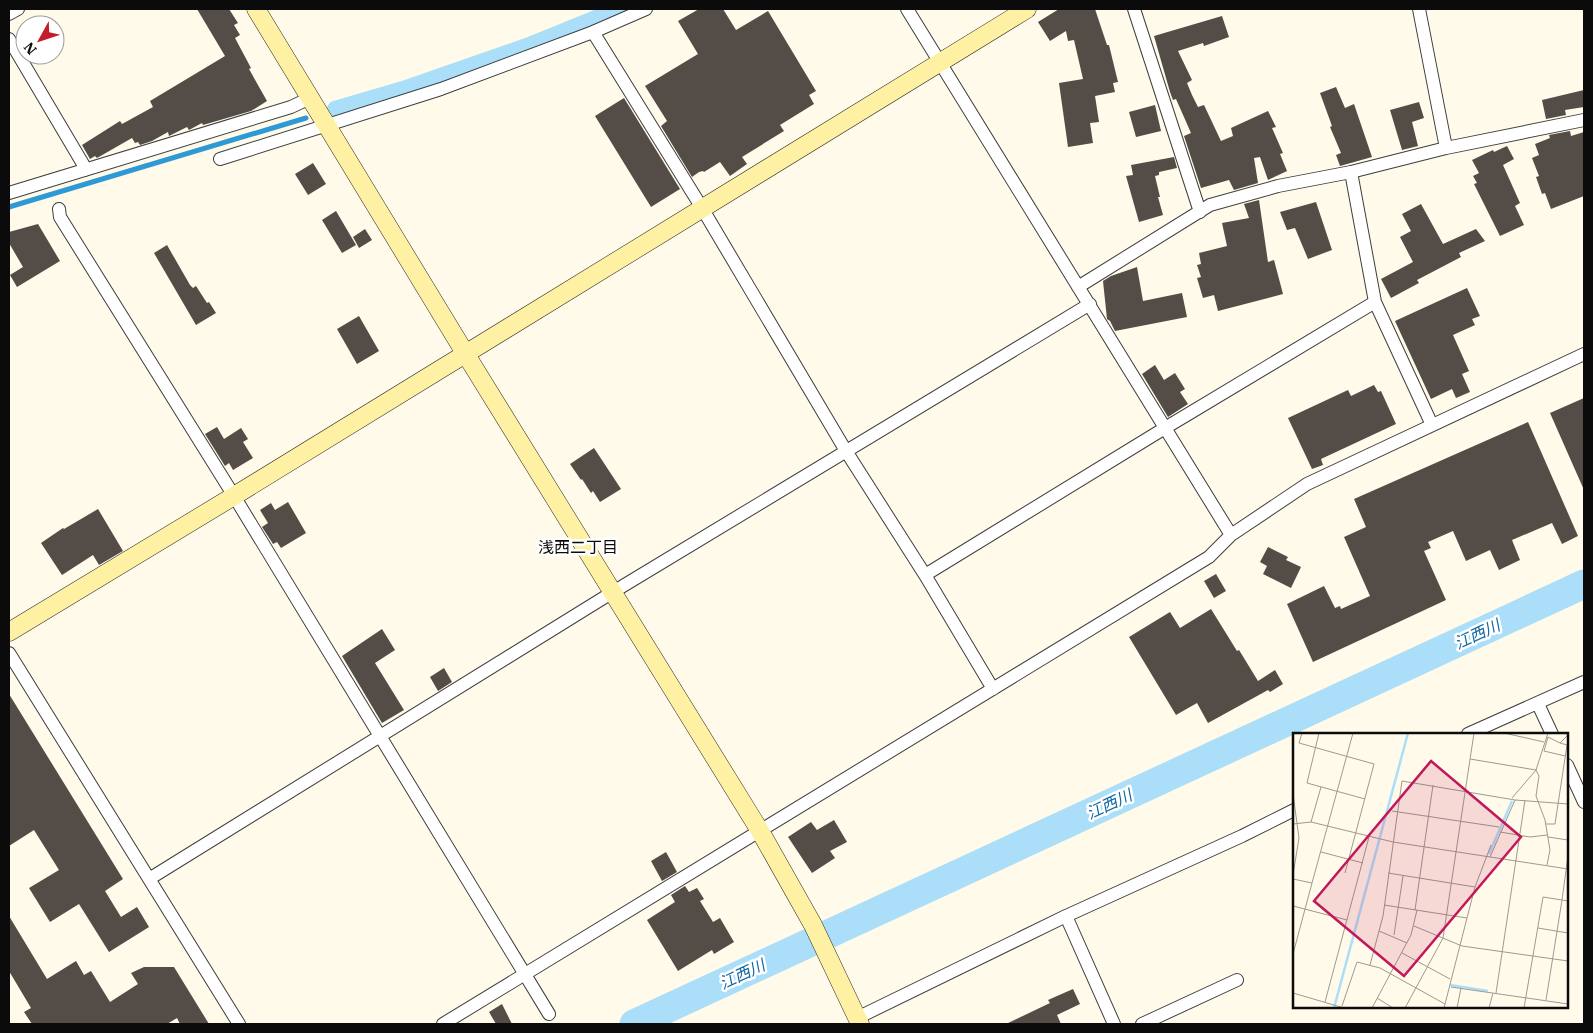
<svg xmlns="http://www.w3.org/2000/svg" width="1593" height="1033" font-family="'IBM Plex Serif','Noto Sans JP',serif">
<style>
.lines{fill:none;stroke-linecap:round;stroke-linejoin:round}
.stream{stroke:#2e99d4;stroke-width:5}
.canal{stroke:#abdff9;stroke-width:16}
.river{stroke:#abdff9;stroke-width:29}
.building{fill:#544c47}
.street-casing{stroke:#3e3e3e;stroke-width:14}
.secondary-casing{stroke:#2d2d2d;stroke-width:19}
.street{stroke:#fff;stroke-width:12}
.secondary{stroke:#fff1a4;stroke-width:18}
.labels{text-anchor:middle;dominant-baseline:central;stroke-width:5;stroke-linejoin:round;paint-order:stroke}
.neighbourhood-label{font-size:16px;fill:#0b0b0b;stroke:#fff}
.water-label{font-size:16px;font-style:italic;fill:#0f68a2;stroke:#fff}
.inset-river{fill:none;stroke:#abdff9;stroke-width:2.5}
.inset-road{fill:none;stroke:#9d9a90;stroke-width:1}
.view{fill:#c2185b;fill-opacity:0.15;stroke:#c2185b;stroke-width:2.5}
.inset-edge{fill:none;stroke:#0b0b0b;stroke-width:2.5}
</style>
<rect width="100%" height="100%" fill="#fffae9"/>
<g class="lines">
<path class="stream" d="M 9,207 L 306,118"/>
<path class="canal" d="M 335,109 L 403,89 L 532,44 L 618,9"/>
<path class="river" d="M 634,1024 L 1584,584"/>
</g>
<path class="building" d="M 197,9 L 229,9 L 238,23 L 234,25 L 240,35 L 235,38 L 251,68 L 249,69 L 267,101 L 251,111 L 203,125 L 202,123 L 189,130 L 187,127 L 169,136 L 168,132 L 152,141 L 140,145 L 138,142 L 135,143 L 132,138 L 97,158 L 95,156 L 90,159 L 82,145 L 120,121 L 122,124 L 153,107 L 150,101 L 225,56 Z
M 699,9 L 723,9 L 736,30 L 768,11 L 816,91 L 809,95 L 814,104 L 780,125 L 784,131 L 742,157 L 747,164 L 730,176 L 720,162 L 704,172 L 703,171 L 699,172 L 692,177 L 661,126 L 667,121 L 645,86 L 698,54 L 678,21 Z
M 1059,9 L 1095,9 L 1107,45 L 1109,45 L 1118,82 L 1113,83 L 1115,92 L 1095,96 L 1099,122 L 1090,123 L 1093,143 L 1068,147 L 1059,83 L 1083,79 L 1074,40 L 1068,41 L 1066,31 L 1050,41 L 1038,22 Z
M 1222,16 L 1229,37 L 1204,46 L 1203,43 L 1178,51 L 1192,80 L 1187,83 L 1192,95 L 1198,107 L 1204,105 L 1221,141 L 1233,136 L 1231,128 L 1268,111 L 1276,127 L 1272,128 L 1283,153 L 1280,154 L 1287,171 L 1268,180 L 1260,157 L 1254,158 L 1258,183 L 1234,190 L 1229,180 L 1201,188 L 1184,136 L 1191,133 L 1176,99 L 1173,100 L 1170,92 L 1154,36 Z
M 1336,87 L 1345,108 L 1354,104 L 1372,157 L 1340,166 L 1336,155 L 1341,153 L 1330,127 L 1332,126 L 1320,93 Z
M 1584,90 L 1584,107 L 1565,110 L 1566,115 L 1546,119 L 1542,100 Z
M 624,98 L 680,189 L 651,207 L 595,116 Z
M 1419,102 L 1424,118 L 1412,122 L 1418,146 L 1402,150 L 1390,110 Z
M 1155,105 L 1161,131 L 1136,137 L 1129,112 Z
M 1570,131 L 1571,136 L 1584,132 L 1584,196 L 1551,209 L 1545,193 L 1542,194 L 1536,177 L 1539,176 L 1532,158 L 1539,155 L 1535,144 L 1550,138 L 1549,135 Z
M 1507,146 L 1514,159 L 1503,165 L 1520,203 L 1515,206 L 1524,225 L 1500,236 L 1474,184 L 1477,183 L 1473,176 L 1479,173 L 1472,160 L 1493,150 L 1494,152 Z
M 1174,157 L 1177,168 L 1159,172 L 1159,175 L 1155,176 L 1160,197 L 1158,197 L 1163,215 L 1139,222 L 1126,176 L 1133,175 L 1131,165 Z
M 313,163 L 326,184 L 308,195 L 295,174 Z
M 1259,200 L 1268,262 L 1274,260 L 1283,294 L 1218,311 L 1214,295 L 1203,298 L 1197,278 L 1201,277 L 1197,265 L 1201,264 L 1199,253 L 1227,246 L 1222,223 L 1249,218 L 1244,204 Z
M 1316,202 L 1332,250 L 1308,259 L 1295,228 L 1287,230 L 1280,212 Z
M 1421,204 L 1443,244 L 1476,229 L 1485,241 L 1459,253 L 1461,257 L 1417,280 L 1419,283 L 1391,298 L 1381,279 L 1413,262 L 1400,237 L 1411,231 L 1402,214 Z
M 336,211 L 356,245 L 342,253 L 322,220 Z
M 38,224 L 60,261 L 17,287 L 10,275 L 23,267 L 9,243 L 9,232 Z
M 365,229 L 372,240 L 359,248 L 353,237 Z
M 167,245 L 190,285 L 193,288 L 196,286 L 207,303 L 209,302 L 216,313 L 196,325 L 154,253 Z
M 1137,267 L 1143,301 L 1182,293 L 1187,317 L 1115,331 L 1110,321 L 1107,319 L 1103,281 L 1111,276 Z
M 1467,288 L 1480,316 L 1472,319 L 1475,325 L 1453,335 L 1469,371 L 1462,374 L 1470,392 L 1456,398 L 1452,389 L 1431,399 L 1395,321 Z
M 359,316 L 379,351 L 357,364 L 337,329 Z
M 1155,365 L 1164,380 L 1175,373 L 1185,389 L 1180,392 L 1188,404 L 1168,417 L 1142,374 Z
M 1374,385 L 1378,392 L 1381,391 L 1396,424 L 1321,459 L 1323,465 L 1312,469 L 1288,418 L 1348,390 L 1351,396 Z
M 1584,398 L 1584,490 L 1550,413 Z
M 1528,422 L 1578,536 L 1562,544 L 1552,523 L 1512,540 L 1520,560 L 1499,570 L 1490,550 L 1466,561 L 1453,531 L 1428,542 L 1431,548 L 1424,551 L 1446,600 L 1313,662 L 1287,604 L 1324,586 L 1335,608 L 1340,606 L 1341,609 L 1370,596 L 1344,537 L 1366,527 L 1354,499 Z
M 217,427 L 224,439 L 241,428 L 248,439 L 243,442 L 253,458 L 233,470 L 229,463 L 225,466 L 205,434 Z
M 594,448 L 621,489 L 600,502 L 593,491 L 591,493 L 582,479 L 581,480 L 570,464 Z
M 288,502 L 306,533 L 281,548 L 277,542 L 273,544 L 262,527 L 268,523 L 260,510 L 271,503 L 275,510 Z
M 98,509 L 123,551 L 99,565 L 93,555 L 62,575 L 41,543 L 63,528 L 64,529 Z
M 1268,547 L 1288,557 L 1286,560 L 1301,567 L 1291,588 L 1263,574 L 1267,566 L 1260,562 Z
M 1216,574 L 1226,591 L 1214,598 L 1204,581 Z
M 1211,609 L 1237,651 L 1239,650 L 1258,681 L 1275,670 L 1283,684 L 1270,692 L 1268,690 L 1208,723 L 1197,703 L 1176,715 L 1129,637 L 1170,612 L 1180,628 Z
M 382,629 L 395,650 L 375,663 L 404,710 L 382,723 L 342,656 Z
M 444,668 L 452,682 L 438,691 L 430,677 Z
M 9,694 L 123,879 L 105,891 L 121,917 L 137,907 L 149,927 L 109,952 L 79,904 L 50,922 L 29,888 L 59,870 L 34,830 L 9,846 Z
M 834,820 L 847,842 L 830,851 L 835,858 L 812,873 L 788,837 L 811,822 L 817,830 Z
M 666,852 L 677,872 L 662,881 L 651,861 Z
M 685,886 L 689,892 L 697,888 L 704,899 L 700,901 L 713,922 L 720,918 L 734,942 L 714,954 L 712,950 L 678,971 L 647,920 L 675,902 L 671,895 Z
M 9,916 L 47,979 L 76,961 L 84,975 L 91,971 L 110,1002 L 138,984 L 131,973 L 144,967 L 174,967 L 209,1024 L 180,1024 L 177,1018 L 167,1024 L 32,1024 L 24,1012 L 31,1008 L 9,971 Z
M 1073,989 L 1080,1004 L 1057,1015 L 1061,1024 L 1006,1024 L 1050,1003 L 1048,1000 Z
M 502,1004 L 512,1024 L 496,1024 L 489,1012 Z"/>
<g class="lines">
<g class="street-casing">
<path id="street" d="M 646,9 L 593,32 L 702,208 L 846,451 L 925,575 L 993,689
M 907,9 L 1231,535
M 1134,9 L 1200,212
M 1419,9 L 1446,148
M 9,14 L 18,9
M 9,39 L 83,164 L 85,170
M 220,159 L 441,89 L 593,32
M 1351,172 L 1375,302 L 1432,425
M 9,193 L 291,107 L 310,98
M 59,209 L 60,217 L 234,496 L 549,1014
M 1078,287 L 1210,205 L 1278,186 L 1351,172 L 1446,148 L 1584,120
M 925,575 L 1165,428 L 1375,302
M 9,653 L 239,1024
M 1538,704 L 1552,734
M 1468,734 L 1584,682
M 1567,765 L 1584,802
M 149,879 L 613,592 L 1090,304
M 1066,916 L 1114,1024
M 857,1018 L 1066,916 L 1242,836 L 1294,810
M 443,1024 L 1209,557 L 1231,535 L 1307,484 L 1584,354
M 1142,1024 L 1237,980"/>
</g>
<g class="secondary-casing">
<path id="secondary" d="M 256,9 L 465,353 L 760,831 L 813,925 L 860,1024
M 9,632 L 234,496 L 1027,9"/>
</g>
<use href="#street" class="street"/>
<use href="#secondary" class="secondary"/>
</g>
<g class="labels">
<g class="neighbourhood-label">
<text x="578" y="547">浅西二丁目</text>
</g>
<g class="water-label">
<text transform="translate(1477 634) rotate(-25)">江西川</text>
<text transform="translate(1109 804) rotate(-25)">江西川</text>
<text transform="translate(742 974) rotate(-25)">江西川</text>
</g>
</g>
<g transform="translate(1293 733)">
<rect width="275" height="275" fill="#fffae9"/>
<path class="inset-river" d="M 196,121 L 219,68M 157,252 L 195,258M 41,275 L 115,0"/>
<path class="inset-road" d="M 9,0 L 6,10 L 81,31 L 52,140M 26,0 L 14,50 L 72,66M 211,0 L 251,9M 272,23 L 251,18 L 255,4 L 267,10 L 275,2M 177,26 L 243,37M 243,37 L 246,43 L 243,63 L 252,87 L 257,117 L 254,132M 0,61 L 6,105 L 0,142M 219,65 L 243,37 L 255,0M 99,78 L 206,94M 18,89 L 28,54M 0,91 L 18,89 L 100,109 L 275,136M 253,91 L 262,91 L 274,12 L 267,10M 0,99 L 0,126M 207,99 L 237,104 L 254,102M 255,104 L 275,107M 28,119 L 70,130M 197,124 L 222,67 L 275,71M 95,140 L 182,154 L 174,185M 0,146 L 19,150 L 60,0M 182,154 L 198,112M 91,172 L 174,185 L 151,275M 0,173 L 54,187M 122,177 L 140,52M 121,193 L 169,213 L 275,228M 245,195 L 275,200M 86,198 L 114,210M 101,202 L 110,143M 109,220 L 157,246M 0,221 L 19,150M 77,232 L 90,183 L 109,48 L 222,67M 158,254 L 275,271M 0,260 L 51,275M 203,260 L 232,67M 84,265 L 100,275M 253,267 L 269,167 L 275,168M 32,269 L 76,104M 49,273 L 64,229 L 87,235 L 152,271M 79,275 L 118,202 L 124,177M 112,275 L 150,205 L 181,0M 164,275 L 168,255M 196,275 L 200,260M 231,275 L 250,164 L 269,167 L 275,123"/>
<path class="view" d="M 138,28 L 228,104 L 111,243 L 21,168 Z"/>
<rect width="275" height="275" class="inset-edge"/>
</g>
<rect width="1593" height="1033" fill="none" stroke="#0b0b0b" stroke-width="20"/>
<g transform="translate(40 40) rotate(230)"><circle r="24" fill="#ffffff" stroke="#9d9d9d"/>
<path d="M0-4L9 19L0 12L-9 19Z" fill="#c21d2c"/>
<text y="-8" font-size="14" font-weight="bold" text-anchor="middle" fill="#0b0b0b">N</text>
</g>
</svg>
